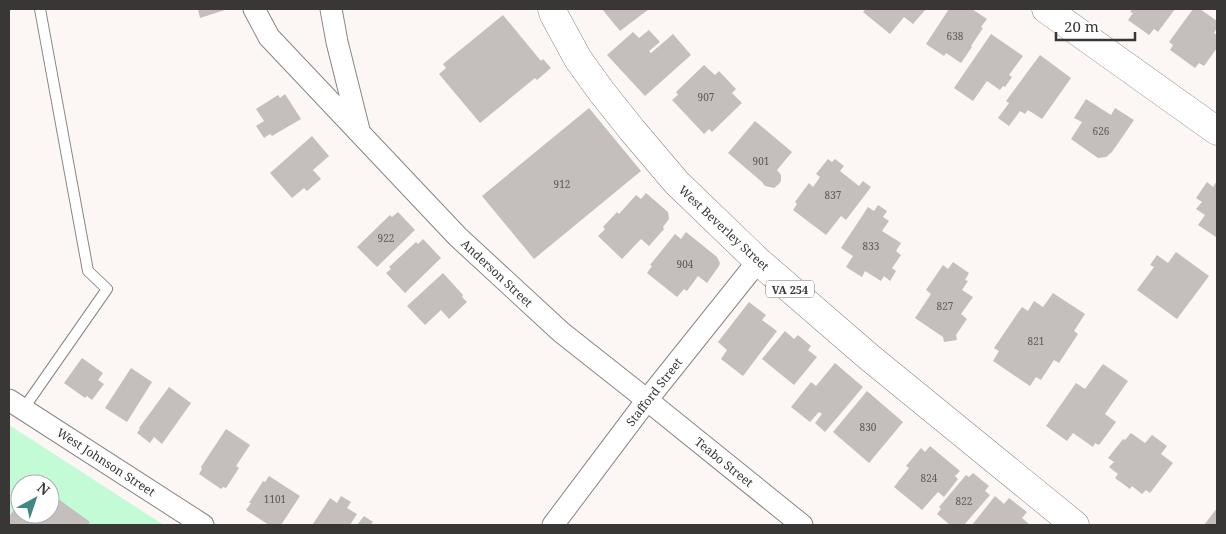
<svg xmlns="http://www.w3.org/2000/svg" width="1226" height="534" font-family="'Noto Serif',serif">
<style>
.green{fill:#c2fbd6;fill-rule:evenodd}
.building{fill:#c4bebd}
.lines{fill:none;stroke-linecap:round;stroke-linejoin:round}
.lane-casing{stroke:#8a8583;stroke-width:12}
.street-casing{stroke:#8a8583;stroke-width:23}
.secondary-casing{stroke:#8a8583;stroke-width:29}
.primary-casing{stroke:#8a8583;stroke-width:29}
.lane{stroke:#fff;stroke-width:10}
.street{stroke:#fff;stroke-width:21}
.secondary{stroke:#fff;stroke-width:28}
.primary{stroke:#fff;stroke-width:28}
.labels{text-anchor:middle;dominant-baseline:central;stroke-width:5;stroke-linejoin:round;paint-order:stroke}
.number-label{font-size:10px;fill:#5c5958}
.shield{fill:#fff;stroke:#747372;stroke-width:1}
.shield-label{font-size:11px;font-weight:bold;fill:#393736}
.street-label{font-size:12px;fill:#393736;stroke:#fff}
</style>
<rect width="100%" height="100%" fill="#fcf7f4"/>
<path class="green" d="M 9,425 L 164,525 L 9,525 ZM 20,484 L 50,484 L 50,514 L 20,514 Z"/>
<path class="building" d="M 198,9 L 228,9 L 200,18 Z
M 602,9 L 649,9 L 620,31 Z
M 866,9 L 926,9 L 913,24 L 904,17 L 890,34 L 863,12 Z
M 949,9 L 972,9 L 987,19 L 981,27 L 983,28 L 971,46 L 972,47 L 961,63 L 946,53 L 944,56 L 926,44 Z
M 1132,9 L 1175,9 L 1158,32 L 1154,29 L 1149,35 L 1128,20 L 1133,13 L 1130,12 Z
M 1193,9 L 1200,9 L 1217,21 L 1217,28 L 1214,33 L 1217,35 L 1217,48 L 1204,66 L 1199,63 L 1195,68 L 1170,50 L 1173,45 L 1169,42 Z
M 503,15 L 541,61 L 543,59 L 551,68 L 537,80 L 535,78 L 480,123 L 439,74 L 446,68 L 443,64 Z
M 649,30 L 660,42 L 649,51 L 651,53 L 673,34 L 691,55 L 645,96 L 607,55 L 633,32 L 639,38 Z
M 991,34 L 1023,56 L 1009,75 L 1012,77 L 1005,87 L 1003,86 L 1000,90 L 987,81 L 973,101 L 954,88 Z
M 1040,55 L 1071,78 L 1042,119 L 1028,110 L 1025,114 L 1020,111 L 1009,126 L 998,118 L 1009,103 L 1006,101 Z
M 704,65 L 715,75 L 719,71 L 736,89 L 732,93 L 742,103 L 712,132 L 709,129 L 704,134 L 672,100 L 678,95 L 676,92 Z
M 285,94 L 301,119 L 272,136 L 270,134 L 264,138 L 256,126 L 264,121 L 256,109 L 278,95 L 280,98 Z
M 1086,99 L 1111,115 L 1115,108 L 1134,120 L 1112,152 L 1106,157 L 1098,158 L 1071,139 L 1082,122 L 1074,118 Z
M 589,108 L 641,171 L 534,259 L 482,196 Z
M 755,121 L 792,152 L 777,170 L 781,175 L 781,181 L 779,184 L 774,188 L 765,186 L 762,182 L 728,153 Z
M 312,136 L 329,156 L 313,170 L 321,179 L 307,191 L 304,188 L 292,198 L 270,173 Z
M 828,159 L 832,162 L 835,159 L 844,166 L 840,171 L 859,186 L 863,181 L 871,187 L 846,220 L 841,216 L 826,235 L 793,210 L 797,204 L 795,202 L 809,183 L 813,187 L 820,177 L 816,174 Z
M 1217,181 L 1217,235 L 1216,237 L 1198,225 L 1205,215 L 1196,209 L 1202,202 L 1196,198 L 1207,182 L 1213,187 Z
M 646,193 L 668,212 L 669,219 L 663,227 L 664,229 L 649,246 L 641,239 L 622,259 L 598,236 L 605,229 L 603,227 L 617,212 L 619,214 L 636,195 L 641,199 Z
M 878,205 L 887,211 L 883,217 L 889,221 L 882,231 L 901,243 L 896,251 L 901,255 L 892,268 L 896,271 L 890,281 L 884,276 L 881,281 L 865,271 L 862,277 L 846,267 L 853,256 L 841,248 L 868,207 L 874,211 Z
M 398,212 L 415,230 L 377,267 L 357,247 L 390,215 L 392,217 Z
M 686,232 L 717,257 L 720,263 L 719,266 L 707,283 L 698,276 L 687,291 L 684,289 L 677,297 L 647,273 L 652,266 L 650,265 L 675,234 L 681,239 Z
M 423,239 L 441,258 L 405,293 L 386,273 L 391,269 L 389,267 L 416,242 L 418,244 Z
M 1176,252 L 1209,276 L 1177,319 L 1137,290 L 1154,267 L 1150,265 L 1157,255 L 1168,263 Z
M 953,262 L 969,273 L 965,280 L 968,281 L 962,290 L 973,297 L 961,314 L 967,319 L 956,335 L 957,340 L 944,342 L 943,337 L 915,318 L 931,294 L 926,290 L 943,265 L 948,269 Z
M 443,273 L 463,295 L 462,297 L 467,302 L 449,319 L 441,310 L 425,325 L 407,306 Z
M 1053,293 L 1085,314 L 1074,331 L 1078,334 L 1059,363 L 1054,360 L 1041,380 L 1036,377 L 1030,386 L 993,361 L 999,351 L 994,348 L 1022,307 L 1028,311 L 1034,301 L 1043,307 Z
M 749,302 L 766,315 L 762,320 L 777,331 L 743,376 L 721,359 L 727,350 L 718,342 Z
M 785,331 L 794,339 L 798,335 L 811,346 L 808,350 L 817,357 L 794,385 L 762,359 Z
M 82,358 L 103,373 L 98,380 L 104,384 L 92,400 L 87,396 L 85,398 L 64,383 Z
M 835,363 L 863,387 L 825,432 L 815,423 L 822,414 L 819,412 L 810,422 L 791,407 L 811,382 L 816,386 Z
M 1103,364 L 1128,381 L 1105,414 L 1116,422 L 1099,445 L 1095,443 L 1093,447 L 1073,433 L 1067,441 L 1046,426 L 1076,383 L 1085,389 Z
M 131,368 L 152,382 L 127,422 L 105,408 Z
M 169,387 L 191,403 L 162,444 L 154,437 L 150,443 L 137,433 L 140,429 L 139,428 Z
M 867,391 L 903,422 L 869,463 L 833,432 Z
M 226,429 L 250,445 L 236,466 L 239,468 L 226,488 L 223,487 L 221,489 L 199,474 L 202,469 L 201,467 Z
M 1131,433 L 1145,443 L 1152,435 L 1167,446 L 1161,454 L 1173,463 L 1150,493 L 1146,490 L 1142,494 L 1132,486 L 1130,489 L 1115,478 L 1118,474 L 1109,467 L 1114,462 L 1108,458 L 1123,439 L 1125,440 Z
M 930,446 L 960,471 L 955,476 L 958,479 L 944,497 L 938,492 L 922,510 L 894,487 L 909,468 L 906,466 L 921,448 L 925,452 Z
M 973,473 L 989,486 L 985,491 L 990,495 L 964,525 L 959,524 L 958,525 L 950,525 L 937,514 L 941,509 L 939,507 L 966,475 L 969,477 Z
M 269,476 L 300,496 L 281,525 L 269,525 L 246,510 L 251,503 L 249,503 L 263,481 L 265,482 Z
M 50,493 L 90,522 L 88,525 L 9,525 L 9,517 L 20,501 L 20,514 L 50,514 Z
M 341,496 L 351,502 L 347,508 L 357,514 L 350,525 L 313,524 L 330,498 L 337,503 Z
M 995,496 L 1004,504 L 1009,498 L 1027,512 L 1022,518 L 1030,525 L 972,525 Z
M 1217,508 L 1217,525 L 1204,525 Z
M 364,516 L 373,522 L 370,525 L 357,525 Z"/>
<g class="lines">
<g class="lane-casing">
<path id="lane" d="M 24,408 L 107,289 L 88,271 L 40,9"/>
</g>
<g class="street-casing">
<path id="street" d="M 254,9 L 269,37 L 458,237 L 561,332 L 647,400 L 802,525
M 331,9 L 337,42 L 359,130
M 9,400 L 203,525
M 553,525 L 647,400 L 758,261"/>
</g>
<g class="secondary-casing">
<path id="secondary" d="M 1046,9 L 1217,131"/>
</g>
<g class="primary-casing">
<path id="primary" d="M 552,9 L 554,15 L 578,59 L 601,91 L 632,130 L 677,183 L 758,261 L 869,357 L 1075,525"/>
</g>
<use href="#lane" class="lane"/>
<use href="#street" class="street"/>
<use href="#secondary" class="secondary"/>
<use href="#primary" class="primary"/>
</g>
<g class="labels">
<g class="number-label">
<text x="955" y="36">638</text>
<text x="706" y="97">907</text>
<text x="1101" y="131">626</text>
<text x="761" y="161">901</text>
<text x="562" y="184">912</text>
<text x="833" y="195">837</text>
<text x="386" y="238">922</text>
<text x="871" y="246">833</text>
<text x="685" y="264">904</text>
<text x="945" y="306">827</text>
<text x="1036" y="341">821</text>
<text x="868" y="427">830</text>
<text x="929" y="478">824</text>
<text x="275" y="499">1101</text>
<text x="964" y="501">822</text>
</g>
<rect class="shield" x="766" y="280.5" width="48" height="17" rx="4"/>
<g class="shield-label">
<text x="790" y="289">VA 254</text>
</g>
<g class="street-label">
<text transform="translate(724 228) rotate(43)">West Beverley Street</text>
<text transform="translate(497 273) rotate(43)">Anderson Street</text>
<text transform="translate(654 392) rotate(-52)">Stafford Street</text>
<text transform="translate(106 462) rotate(33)">West Johnson Street</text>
<text transform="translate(724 462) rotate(39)">Teabo Street</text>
</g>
</g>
<rect width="1226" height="534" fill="none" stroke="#393736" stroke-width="20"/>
<g transform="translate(35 499) rotate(40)"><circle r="24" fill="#ffffff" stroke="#b0afaf"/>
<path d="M0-4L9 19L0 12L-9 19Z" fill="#428880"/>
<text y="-8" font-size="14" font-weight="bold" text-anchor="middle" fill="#393736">N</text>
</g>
<path d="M1056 32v8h79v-8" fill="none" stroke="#393736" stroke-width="2.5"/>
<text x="1064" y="32" font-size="15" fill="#393736" stroke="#ffffff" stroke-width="4" paint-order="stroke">20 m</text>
</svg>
